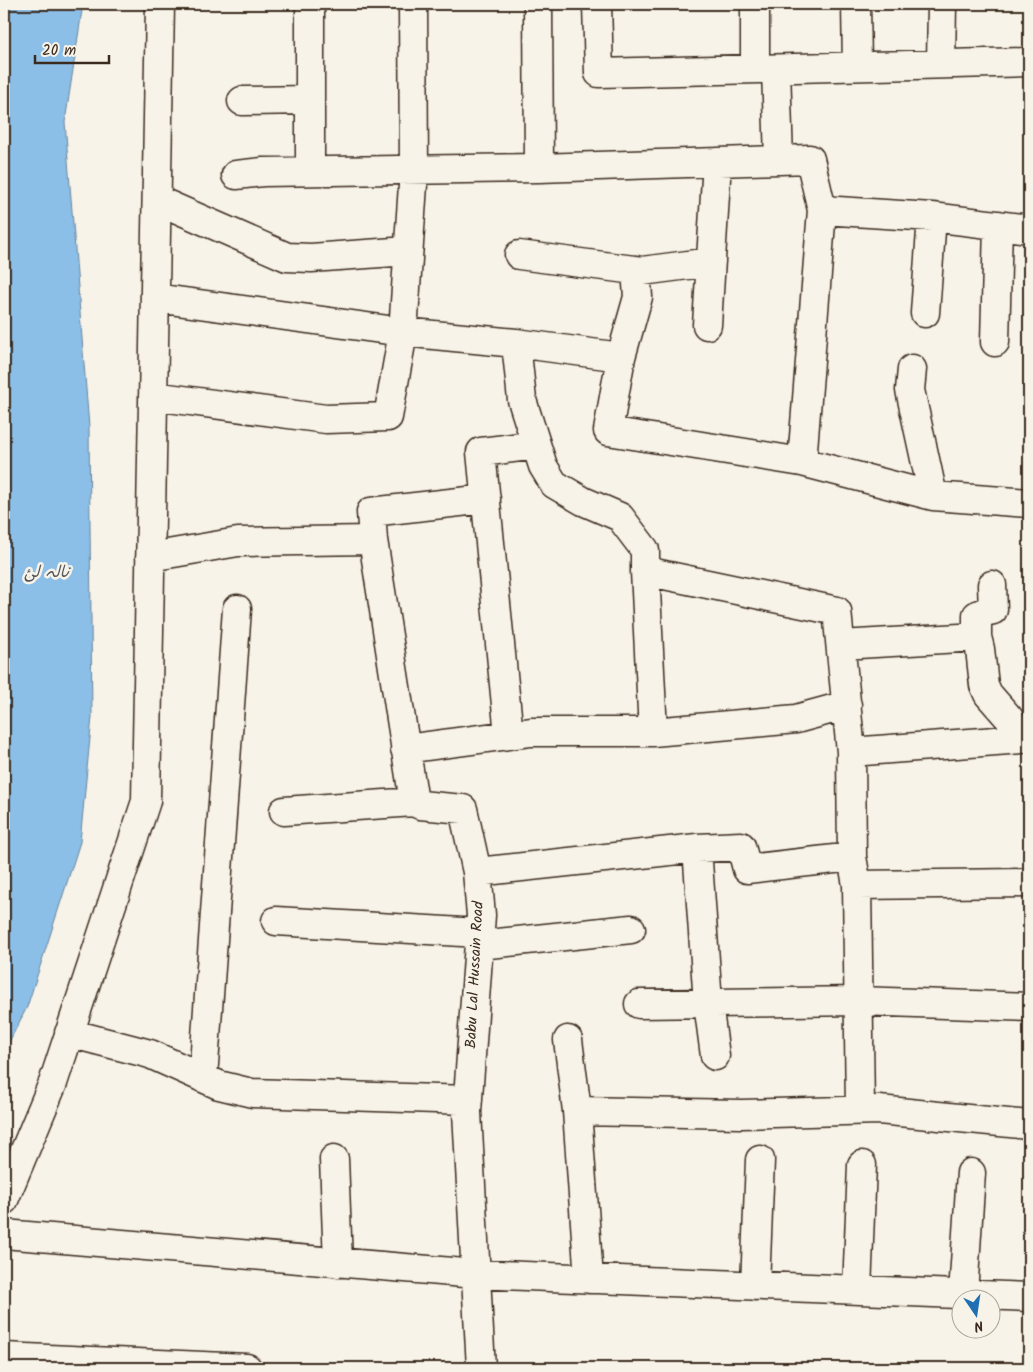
<svg xmlns="http://www.w3.org/2000/svg" width="1033" height="1372" font-family="Kalam,'Playpen Sans Arabic',sans-serif">
<style>
.water{fill:#8bbfe8;stroke:#6b8397}
.lines{fill:none;stroke-linecap:round;stroke-linejoin:round}
.minor-casing{stroke:#3b2a1e;stroke-width:31}
.minor{stroke:#f7f3e8;stroke-width:28}
.labels{text-anchor:middle;dominant-baseline:central;stroke-width:5;stroke-linejoin:round;paint-order:stroke}
.street-label{font-size:15px;fill:#3b2a1e;stroke:#f7f3e8}
.water-label{font-size:16px;font-style:italic;fill:#53575b;stroke:#f7f3e8}
</style>
<rect width="100%" height="100%" fill="#f7f3e8"/>
<filter id="ink" filterUnits="userSpaceOnUse"><feTurbulence type="fractalNoise" baseFrequency=".02" numOctaves="2"/><feDisplacementMap in="SourceGraphic" scale="10" xChannelSelector="R" yChannelSelector="G"/><feConvolveMatrix kernelMatrix="1 2 1 2 8 2 1 2 1" color-interpolation-filters="sRGB"/></filter>
<g filter="url(#ink)">
<path class="water" d="M 4,4 L 83,4 L 65,122 L 89,427 L 92,717 L 80,842 L 27,1007 L 4,1052 Z"/>
<g class="lines">
<g class="minor-casing">
<path id="minor" d="M 413,4 L 414,170 L 403,332 L 516,343 L 522,400 L 543,466 L 554,484 L 583,501 L 620,517 L 645,550 L 645,571
M 538,4 L 539,168 L 810,159 L 822,210 L 802,462
M 597,4 L 599,73 L 1029,62
M 856,4 L 857,66
M 941,64 L 942,4
M 755,69 L 755,4
M 776,69 L 779,160
M 242,101 L 310,100
M 310,171 L 310,4
M 236,175 L 263,172 L 539,168
M 157,200 L 287,257 L 311,258 L 408,251
M 822,210 L 932,217 L 1029,229
M 519,255 L 642,271 L 711,262
M 925,313 L 932,217
M 707,325 L 717,162
M 995,342 L 998,225
M 516,343 L 621,357 L 608,431 L 802,462 L 933,496 L 1029,503
M 621,357 L 638,297 L 636,270
M 912,369 L 910,390 L 933,496
M 153,396 L 326,419 L 388,417 L 403,332 L 155,298
M 150,557 L 238,542 L 373,540
M 977,637 L 977,615 L 984,612 L 993,610 L 992,585
M 841,645 L 977,637 L 980,649 L 984,685 L 988,694 L 1009,718 L 1022,739 L 851,752
M 653,732 L 796,719 L 847,705
M 509,735 L 481,452 L 536,445
M 405,749 L 531,732 L 653,732 L 645,571 L 837,611 L 851,752 L 852,857 L 857,885 L 860,1110
M 284,811 L 414,802
M 697,848 L 708,1003 L 715,1056
M 477,872 L 697,848 L 741,846 L 747,869 L 852,857
M 857,885 L 1029,883
M 276,921 L 479,933
M 479,945 L 631,929
M 639,1004 L 859,1001 L 1029,1007
M 69,1033 L 150,1054 L 219,1085 L 252,1093 L 468,1100
M 568,1040 L 577,1111
M 203,1078 L 237,609
M 334,1159 L 338,1263
M 4,1200 L 53,1083 L 146,801 L 160,4
M 4,1234 L 476,1274 L 1029,1297
M 589,1279 L 577,1111 L 741,1114 L 879,1110 L 1029,1125
M 755,1286 L 760,1160
M 857,1290 L 862,1165
M 963,1294 L 971,1173
M 4,1357 L 247,1368
M 481,1368 L 467,1112 L 481,915 L 477,872 L 463,809 L 420,805 L 414,802 L 373,540 L 371,512 L 486,499"/>
</g>
<use href="#minor" class="minor"/>
</g>
</g>
<g class="labels">
<g class="street-label">
<text transform="translate(475 975) rotate(-87)">Babu Lal Hussain Road</text>
</g>
<g class="water-label">
<text x="47" y="572">نالہ لئ</text>
</g>
</g>
<rect width="1033" height="1372" fill="none" stroke="#f7f3e8" stroke-width="20"/>
<rect x="10" y="10" width="1013" height="1352" fill="none" stroke="#3b2a1e" stroke-width="2" filter="url(#ink)"/>
<g transform="translate(976 1314) rotate(167)"><circle r="24" fill="#f7f3e8" stroke="#aca397"/>
<path d="M0-4L9 19L0 12L-9 19Z" fill="#1f6fb2"/>
<text y="-8" font-size="14" font-weight="bold" text-anchor="middle" fill="#3b2a1e">N</text>
</g>
<path d="M35 55v8h74v-8" fill="none" stroke="#3b2a1e" stroke-width="2.5"/>
<text x="42" y="55" font-size="15" fill="#3b2a1e" stroke="#f7f3e8" stroke-width="4" paint-order="stroke">20 m</text>
</svg>
